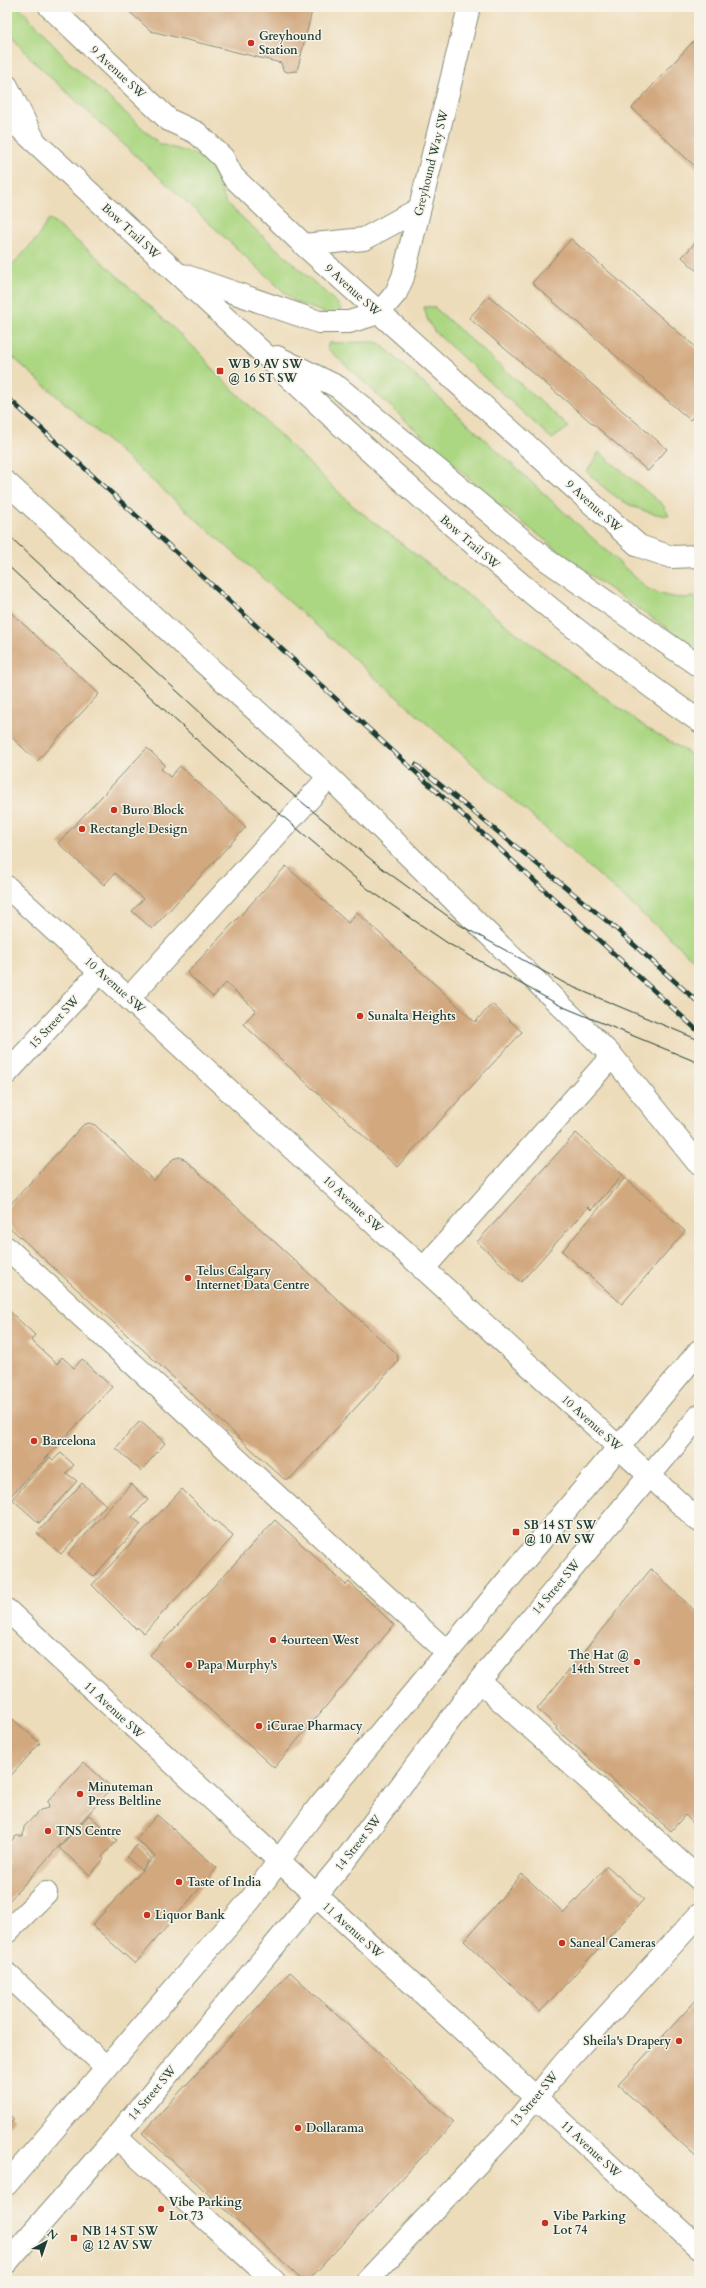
<svg xmlns="http://www.w3.org/2000/svg" width="706" height="2288" font-family="Cardo,serif">
<style>
.green{fill:#acd782;stroke:#668a5b}
.building{fill:#d2a87f}
.lines{fill:none;stroke-linecap:round;stroke-linejoin:round}
.minor-casing{stroke:#868c77;stroke-width:24}
.major-casing{stroke:#868c77;stroke-width:24}
.minor{stroke:#fff;stroke-width:22}
.major{stroke:#fff;stroke-width:22}
.tram{stroke:#1f3d34;stroke-width:1}
.rail-casing{stroke:#1f3d34;stroke-width:4.5}
.rail{stroke:#f7f3e8;stroke-width:3;stroke-dasharray:9;stroke-linecap:butt}
.poi-dot{fill:#c8321e;stroke:#f7f3e8;stroke-width:1.5}
.labels{text-anchor:middle;dominant-baseline:central;stroke-width:3;stroke-linejoin:round;paint-order:stroke}
.poi-label{font-size:12px;font-weight:bold;fill:#1f3d34;stroke:#f7f3e8;text-anchor:start}
.street-label{font-size:12px;fill:#1f3d34;stroke:#f7f3e8}
</style>
<rect width="100%" height="100%" fill="#f7f3e8"/>
<filter id="ink" filterUnits="userSpaceOnUse"><feTurbulence type="fractalNoise" baseFrequency=".025" numOctaves="2"/><feDisplacementMap in="SourceGraphic" scale="8" xChannelSelector="R" yChannelSelector="G"/><feConvolveMatrix kernelMatrix="1 2 1 2 8 2 1 2 1" color-interpolation-filters="sRGB"/></filter>
<filter id="wash" filterUnits="userSpaceOnUse"><feTurbulence type="fractalNoise" baseFrequency=".012" numOctaves="4" result="noise"/><feDisplacementMap in="SourceGraphic" scale="16" xChannelSelector="R" yChannelSelector="G"/><feGaussianBlur stdDeviation="0.9" result="paint"/><feColorMatrix in="noise" values="0 0 0 0 0 0 0 0 0 0 0 0 0 0 0 0 0 1.4 0 .05"/><feComposite in="paint" operator="in"/></filter>
<g filter="url(#wash)">
<rect width="100%" height="100%" fill="#eddcba"/>
<path class="green" d="M 7,7 L 19,7 L 68,61 L 160,144 L 201,156 L 209,162 L 226,203 L 337,303 L 341,309 L 339,313 L 331,315 L 295,302 L 34,62 L 7,30 Z
M 49,219 L 97,257 L 202,355 L 216,373 L 353,506 L 518,634 L 647,728 L 699,759 L 699,964 L 7,352 L 7,271 L 37,238 Z
M 424,307 L 434,307 L 569,427 L 552,439 L 434,331 L 428,321 Z
M 374,342 L 379,343 L 386,349 L 648,589 C 666,597 679,600 699,596 L 699,650 L 598,581 L 483,492 L 327,348 L 329,343 Z
M 599,452 L 663,505 L 669,516 C 633,512 613,497 587,472 Z"/>
<g id="blocks">
<path class="building" d="M 124,7 L 313,7 L 297,71 L 287,72 L 283,70 L 281,63 L 151,31 Z
M 699,35 L 699,170 L 632,108 Z
M 571,239 L 699,350 L 699,410 L 690,420 L 532,283 Z
M 698,240 L 699,241 L 699,273 L 682,257 Z
M 489,296 L 667,449 L 648,471 L 469,318 Z
M 7,609 L 99,694 L 37,761 L 7,733 Z
M 147,748 L 165,765 L 161,769 L 170,777 L 180,766 L 246,827 L 152,929 L 132,911 L 143,899 L 115,873 L 104,885 L 58,843 Z
M 286,866 L 348,923 L 357,912 L 475,1022 L 492,1004 L 522,1032 L 397,1167 L 243,1024 L 256,1010 L 226,983 L 213,997 L 187,973 Z
M 89,1123 L 95,1125 L 154,1181 L 173,1159 L 179,1157 L 184,1159 L 397,1354 L 398,1359 L 396,1364 L 290,1479 L 284,1479 L 7,1225 L 7,1208 L 83,1125 Z
M 576,1133 L 623,1175 L 591,1210 L 588,1207 L 521,1282 L 477,1242 Z
M 625,1178 L 685,1231 L 622,1304 L 562,1251 Z
M 7,1309 L 35,1335 L 31,1340 L 57,1364 L 62,1357 L 74,1368 L 82,1359 L 112,1387 L 9,1498 L 7,1496 Z
M 140,1421 L 165,1443 L 141,1471 L 116,1448 Z
M 61,1453 L 74,1465 L 66,1473 L 77,1481 L 39,1523 L 12,1499 L 50,1457 L 53,1460 Z
M 82,1483 L 106,1505 L 61,1554 L 37,1533 Z
M 131,1484 L 148,1500 L 132,1517 L 141,1524 L 93,1577 L 68,1554 Z
M 182,1489 L 215,1522 L 216,1521 L 233,1535 L 232,1538 L 144,1633 L 137,1627 L 136,1629 L 92,1585 Z
M 275,1520 L 346,1585 L 349,1582 L 394,1625 L 274,1768 L 150,1655 Z
M 651,1569 L 699,1615 L 699,1816 L 693,1823 L 685,1815 L 671,1831 L 556,1729 L 557,1727 L 537,1709 Z
M 7,1714 L 40,1743 L 7,1780 Z
M 84,1762 L 112,1788 L 7,1903 L 7,1846 L 16,1836 L 23,1836 L 24,1827 L 40,1810 L 49,1808 L 48,1801 Z
M 89,1815 L 117,1840 L 102,1857 L 104,1859 L 90,1875 L 59,1848 Z
M 157,1815 L 217,1868 L 135,1964 L 92,1925 L 155,1856 L 136,1839 Z
M 137,1845 L 151,1858 L 141,1870 L 127,1857 Z
M 607,1866 L 644,1899 L 540,2012 L 464,1941 L 522,1874 L 564,1913 Z
M 290,1972 L 454,2122 L 308,2281 L 303,2281 L 142,2133 Z
M 699,1997 L 699,2159 L 618,2085 Z
M 7,2113 L 14,2119 L 7,2128 Z"/>
</g>
</g>
<g filter="url(#ink)">
<use href="#blocks" fill-opacity="0" stroke="#868c77" stroke-width="1"/>
<g class="lines">
<g class="minor-casing">
<path id="minor" d="M 50,7 L 169,120 L 197,133 L 223,158 L 233,177 L 304,245 L 639,546 L 671,557 L 699,556
M 7,86 L 34,140
M 304,245 L 364,239 L 419,209
M 379,313 L 396,293 L 403,277 L 469,7
M 7,483 L 329,777 L 129,998
M 329,777 L 612,1056 L 697,1162
M 7,887 L 699,1521
M 7,1073 L 100,972
M 7,1248 L 446,1651
M 423,1269 L 612,1056
M 479,1681 L 699,1879
M 7,1932 L 46,1893
M 7,1974 L 106,2067
M 116,2137 L 274,2281
M 367,2281 L 510,2129 L 565,2062 L 699,1915"/>
</g>
<g class="major-casing">
<path id="major" d="M 7,116 C 106,207 203,298 302,389 C 429,507 557,622 699,721
M 183,275 L 319,322 L 349,322 L 379,313
M 277,357 L 338,387 L 548,561 L 699,666
M 7,1610 L 699,2248
M 7,2184 L 251,1899 L 319,1806 L 699,1351
M 7,2262 L 116,2137 L 350,1854 L 479,1681 L 699,1416"/>
</g>
<use href="#minor" class="minor"/>
<use href="#major" class="major"/>
<path class="tram" d="M 7,534 L 256,764 L 379,866 L 460,925 L 568,985 L 699,1040
M 7,565 L 246,785 L 368,889 L 449,944 L 561,1006 L 699,1063"/>
<g class="rail-casing">
<path id="rail" d="M 7,397 L 699,1032
M 416,765 L 613,926 L 699,1003"/>
</g>
<use href="#rail" class="rail"/>
</g>
</g>
<g class="poi-dot">
<circle cx="251" cy="43" r="4"/>
<rect x="216" y="367" width="8" height="8" rx="2"/>
<circle cx="114" cy="810" r="4"/>
<circle cx="82" cy="829" r="4"/>
<circle cx="360" cy="1016" r="4"/>
<circle cx="188" cy="1278" r="4"/>
<circle cx="34" cy="1441" r="4"/>
<rect x="512" y="1528" width="8" height="8" rx="2"/>
<circle cx="273" cy="1640" r="4"/>
<circle cx="637" cy="1662" r="4"/>
<circle cx="189" cy="1665" r="4"/>
<circle cx="259" cy="1726" r="4"/>
<circle cx="80" cy="1794" r="4"/>
<circle cx="48" cy="1831" r="4"/>
<circle cx="179" cy="1882" r="4"/>
<circle cx="147" cy="1915" r="4"/>
<circle cx="562" cy="1943" r="4"/>
<circle cx="679" cy="2041" r="4"/>
<circle cx="298" cy="2128" r="4"/>
<circle cx="161" cy="2209" r="4"/>
<circle cx="545" cy="2223" r="4"/>
<rect x="70" y="2234" width="8" height="8" rx="2"/>
</g>
<g class="labels">
<g class="poi-label">
<text x="259" y="36">Greyhound<tspan x="259" dy="14">Station</tspan></text>
<text x="228" y="364">WB 9 AV SW<tspan x="228" dy="14">@ 16 ST SW</tspan></text>
<text x="122" y="810">Buro Block</text>
<text x="90" y="829">Rectangle Design</text>
<text x="368" y="1016">Sunalta Heights</text>
<text x="196" y="1271">Telus Calgary<tspan x="196" dy="14">Internet Data Centre</tspan></text>
<text x="42" y="1441">Barcelona</text>
<text x="524" y="1525">SB 14 ST SW<tspan x="524" dy="14">@ 10 AV SW</tspan></text>
<text x="281" y="1640">4ourteen West</text>
<text x="629" y="1655" text-anchor="end">The Hat @<tspan x="629" dy="14">14th Street</tspan></text>
<text x="197" y="1665">Papa Murphy's</text>
<text x="267" y="1726">iCurae Pharmacy</text>
<text x="88" y="1787">Minuteman<tspan x="88" dy="14">Press Beltline</tspan></text>
<text x="56" y="1831">TNS Centre</text>
<text x="187" y="1882">Taste of India</text>
<text x="155" y="1915">Liquor Bank</text>
<text x="570" y="1943">Saneal Cameras</text>
<text x="671" y="2041" text-anchor="end">Sheila's Drapery</text>
<text x="306" y="2128">Dollarama</text>
<text x="169" y="2202">Vibe Parking<tspan x="169" dy="14">Lot 73</tspan></text>
<text x="553" y="2216">Vibe Parking<tspan x="553" dy="14">Lot 74</tspan></text>
<text x="82" y="2231">NB 14 ST SW<tspan x="82" dy="14">@ 12 AV SW</tspan></text>
</g>
<g class="street-label">
<text transform="translate(118 72) rotate(43)">9 Avenue SW</text>
<text transform="translate(431 163) rotate(-76)">Greyhound Way SW</text>
<text transform="translate(131 231) rotate(43)">Bow Trail SW</text>
<text transform="translate(353 290) rotate(42)">9 Avenue SW</text>
<text transform="translate(594 506) rotate(42)">9 Avenue SW</text>
<text transform="translate(470 542) rotate(41)">Bow Trail SW</text>
<text transform="translate(115 985) rotate(42)">10 Avenue SW</text>
<text transform="translate(54 1022) rotate(-47)">15 Street SW</text>
<text transform="translate(353 1204) rotate(43)">10 Avenue SW</text>
<text transform="translate(592 1423) rotate(42)">10 Avenue SW</text>
<text transform="translate(556 1587) rotate(-50)">14 Street SW</text>
<text transform="translate(114 1710) rotate(43)">11 Avenue SW</text>
<text transform="translate(358 1843) rotate(-52)">14 Street SW</text>
<text transform="translate(353 1930) rotate(42)">11 Avenue SW</text>
<text transform="translate(152 2093) rotate(-50)">14 Street SW</text>
<text transform="translate(534 2099) rotate(-50)">13 Street SW</text>
<text transform="translate(591 2149) rotate(43)">11 Avenue SW</text>
</g>
</g>
<rect width="706" height="2288" fill="none" stroke="#f7f3e8" stroke-width="24"/>
<g transform="translate(46 2242) rotate(40)" stroke="#f7f3e8" stroke-width="3" paint-order="stroke">
<path d="M0-3L7 15L0 10L-7 15Z" fill="#1f3d34"/>
<text y="-6" font-size="11" font-weight="bold" text-anchor="middle" fill="#1f3d34">N</text>
</g>
</svg>
